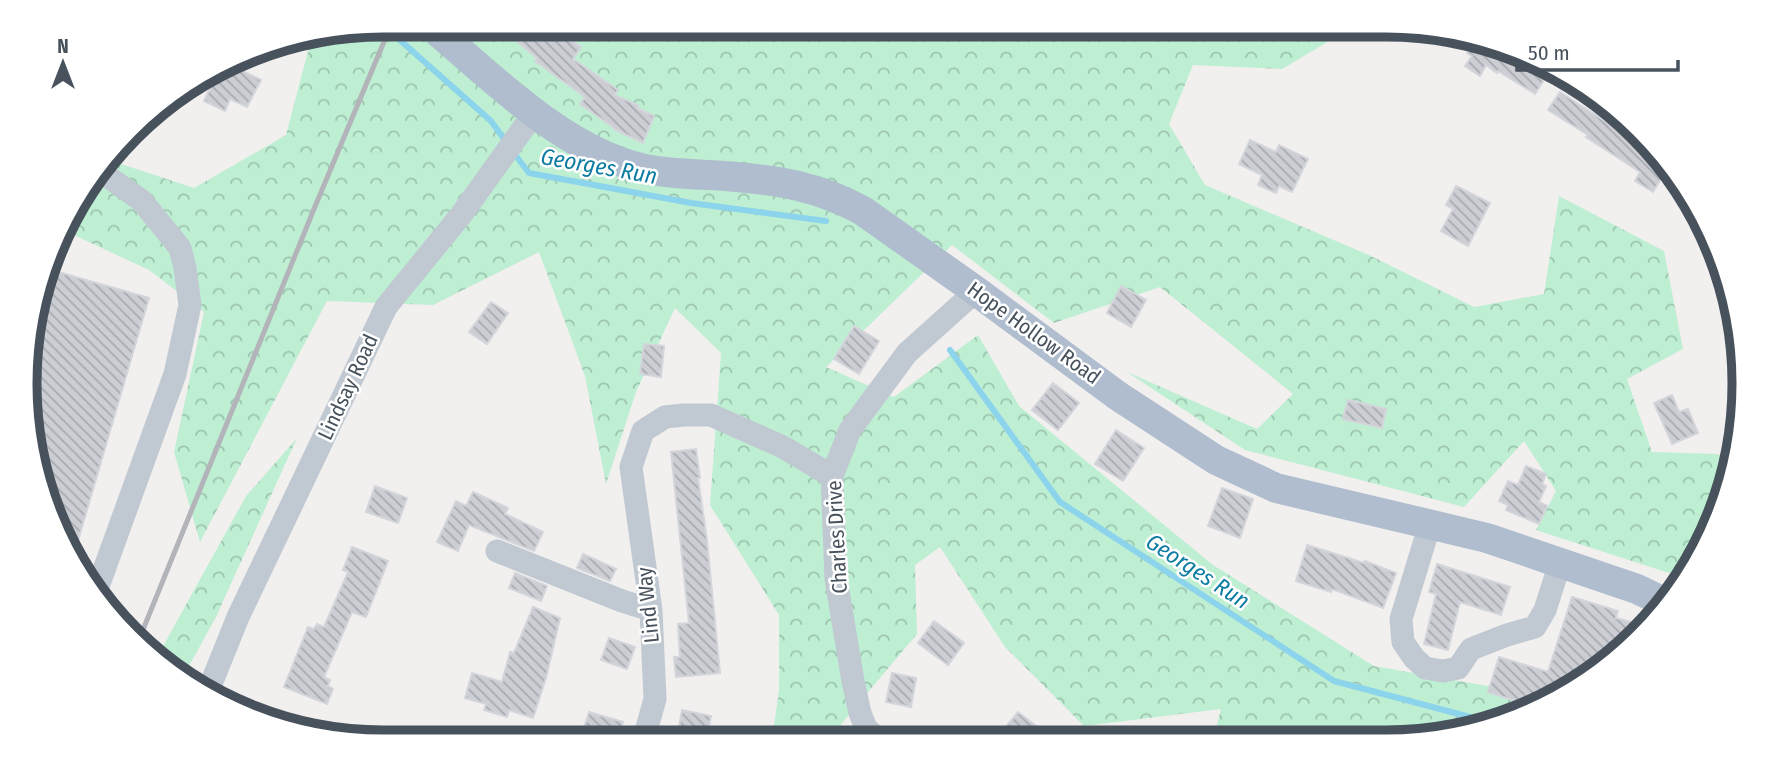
<svg xmlns="http://www.w3.org/2000/svg" width="1769" height="767" font-family="'Fira Sans Condensed',sans-serif">
<style>
.forest{fill:url(#forest-crowns)}
.lines{fill:none;stroke-linecap:round;stroke-linejoin:round}
.stream{stroke:#8cd3ec;stroke-width:6}
.building{fill:url(#building-back-hatch);stroke:#d3d5db;stroke-width:2}
.minor{stroke:#c0c9d1;stroke-width:23}
.major{stroke:#afbdce;stroke-width:30}
.rail{stroke:#b2b4ba;stroke-width:5}
.labels{text-anchor:middle;dominant-baseline:central;stroke-width:5;stroke-linejoin:round;paint-order:stroke}
.street-label{font-size:21px;fill:#47525d;stroke:#fff}
.water-label{font-size:23px;font-style:italic;fill:#0d7ca2;stroke:#fff}
.rim{fill:none;stroke:#47525d;stroke-width:9}
</style>
<defs>
<pattern id="forest-crowns" width="20" height="18" patternUnits="userSpaceOnUse" patternTransform="scale(1.75)"><rect width="20" height="18" fill="#beefd3"/><path d="M2 6a3 3 0 1 1 6 0M12 15a3 3 0 1 1 6 0" fill="none" stroke="#9cc4ae"/></pattern>
<pattern id="building-back-hatch" width="6" height="6" patternUnits="userSpaceOnUse" patternTransform="scale(1.75)"><rect width="6" height="6" fill="#ccced4"/><path d="M-1 5l2 2M0 0l6 6M5-1l2 2" fill="none" stroke="#a7aaaf"/></pattern>
</defs>
<rect width="100%" height="100%" fill="#f2efef"/>
<path class="forest" d="M 383,25 L 1324,25 L 1331,40 L 1282,69 L 1193,65 L 1169,124 L 1205,185 L 1371,256 L 1474,307 L 1544,294 L 1559,196 L 1664,251 L 1683,349 L 1627,379 L 1652,452 L 1717,454 L 1731,459 L 1725,499 L 1697,557 L 1672,574 L 1536,530 L 1556,491 L 1524,441 L 1464,507 L 1245,450 L 1127,372 L 1257,429 L 1293,394 L 1160,287 L 1054,323 L 952,245 L 826,367 L 894,397 L 978,335 L 1019,406 L 1213,565 L 1374,666 L 1555,698 L 1544,706 L 1433,739 L 1213,740 L 1221,709 L 1084,726 L 1005,647 L 940,547 L 915,565 L 917,634 L 827,741 L 772,741 L 779,689 L 779,615 L 710,505 L 721,353 L 675,308 L 636,392 L 606,484 L 585,376 L 539,252 L 433,305 L 327,301 L 200,542 L 174,452 L 204,312 L 149,270 L 63,230 L 73,204 L 109,160 L 194,188 L 286,135 L 312,36 Z
M 297,438 L 216,617 L 184,675 L 156,659 L 246,496 Z"/>
<g class="lines">
<path class="stream" d="M 383,25 L 491,121 L 507,143
M 513,152 L 529,173 L 691,203 L 826,221
M 950,350 L 1060,502 L 1334,681 L 1474,718 L 1495,720"/>
</g>
<path class="building" d="M 496,24 L 528,24 L 549,41 L 556,30 L 581,47 L 573,59 L 618,90 L 614,95 L 638,105 L 637,108 L 654,116 L 643,143 L 614,129 L 614,128 L 580,104 L 585,97 L 535,61 L 537,58 Z
M 1476,39 L 1501,44 L 1536,64 L 1535,65 L 1548,74 L 1535,94 L 1498,71 L 1497,73 L 1486,65 L 1480,76 L 1465,66 L 1472,56 L 1467,53 Z
M 231,65 L 261,80 L 247,107 L 230,99 L 225,111 L 204,101 L 217,73 Z
M 1560,92 L 1651,151 L 1666,171 L 1653,192 L 1635,181 L 1640,172 L 1586,137 L 1588,135 L 1548,110 Z
M 1250,140 L 1276,152 L 1279,145 L 1308,159 L 1292,192 L 1279,186 L 1276,193 L 1258,185 L 1262,175 L 1239,164 Z
M 1456,186 L 1490,203 L 1468,246 L 1441,231 L 1453,209 L 1446,205 Z
M 48,269 L 149,298 L 72,561 L 31,453 L 31,314 Z
M 1121,286 L 1146,300 L 1131,327 L 1107,313 Z
M 491,302 L 508,313 L 487,344 L 469,332 Z
M 854,326 L 879,341 L 859,374 L 834,359 Z
M 644,344 L 664,346 L 661,377 L 640,374 Z
M 1053,383 L 1079,403 L 1058,430 L 1032,410 Z
M 1672,395 L 1679,412 L 1688,409 L 1698,433 L 1672,444 L 1654,403 Z
M 1348,400 L 1386,409 L 1382,428 L 1343,419 Z
M 1116,430 L 1144,448 L 1123,481 L 1095,464 Z
M 696,449 L 700,478 L 698,478 L 707,540 L 720,673 L 676,677 L 674,657 L 680,657 L 678,624 L 689,623 L 671,452 Z
M 1526,466 L 1546,474 L 1542,484 L 1546,486 L 1539,502 L 1547,506 L 1539,524 L 1506,510 L 1508,505 L 1499,501 L 1508,481 L 1518,485 Z
M 375,486 L 407,498 L 398,523 L 366,512 Z
M 1222,488 L 1253,499 L 1240,538 L 1208,526 Z
M 473,492 L 508,508 L 505,514 L 543,532 L 534,551 L 469,525 L 458,551 L 437,542 L 456,501 L 466,506 Z
M 1307,545 L 1364,563 L 1365,561 L 1396,573 L 1383,608 L 1332,589 L 1331,592 L 1296,581 Z
M 352,547 L 388,561 L 366,617 L 352,612 L 324,677 L 330,680 L 328,686 L 333,689 L 327,704 L 284,687 L 308,627 L 314,629 L 317,624 L 324,627 L 348,572 L 343,570 Z
M 583,554 L 616,569 L 610,581 L 577,568 Z
M 1437,564 L 1510,587 L 1501,615 L 1460,602 L 1448,650 L 1424,644 L 1436,594 L 1429,592 Z
M 515,573 L 547,586 L 541,601 L 509,588 Z
M 1572,597 L 1618,611 L 1616,618 L 1646,626 L 1622,654 L 1558,696 L 1550,693 L 1546,704 L 1544,706 L 1537,708 L 1488,692 L 1499,657 L 1548,672 Z
M 533,607 L 560,618 L 546,678 L 533,718 L 509,710 L 507,717 L 484,710 L 486,704 L 465,698 L 472,673 L 502,682 L 510,652 L 514,653 Z
M 934,621 L 964,643 L 948,665 L 918,643 Z
M 609,638 L 635,647 L 627,669 L 601,660 Z
M 892,673 L 916,678 L 911,707 L 886,702 Z
M 682,710 L 711,716 L 706,742 L 676,742 Z
M 589,712 L 623,722 L 616,742 L 597,742 L 581,737 Z
M 1018,712 L 1054,740 L 1010,741 L 1001,733 Z"/>
<g class="lines">
<path class="minor" d="M 1430,524 L 1401,619 L 1403,642 L 1414,658 L 1425,668 L 1443,671 L 1458,668 L 1471,649 L 1507,635 L 1535,627 L 1545,610 L 1560,563
M 497,551 L 622,601 L 651,610
M 96,592 L 175,374 L 190,305 L 185,268 L 180,248 L 142,201 L 100,171
M 209,689 L 238,617 L 386,307 L 461,215 L 535,112
M 883,741 L 877,739 L 866,728 L 860,713 L 853,681 L 836,579 L 832,476 L 850,430 L 907,353 L 976,291
M 643,742 L 655,699 L 651,610 L 631,467 L 643,431 L 665,417 L 684,415 L 711,415 L 783,447 L 832,476"/>
<path class="major" d="M 430,25 C 488,74 555,142 630,165 C 660,174 693,174 725,176 C 777,180 818,186 863,211 L 976,291 L 1118,396 L 1216,460 L 1276,488 L 1487,538 L 1637,589 L 1666,603"/>
<path class="rail" d="M 138,642 L 314,209 L 391,25"/>
</g>
<g class="labels">
<g class="street-label">
<text transform="translate(1034 333) rotate(36)">Hope Hollow Road</text>
<text transform="translate(348 387) rotate(-65)">Lindsay Road</text>
<text transform="translate(837 537) rotate(-93)">Charles Drive</text>
<text transform="translate(648 605) rotate(-96)">Lind Way</text>
</g>
<g class="water-label">
<text transform="translate(599 166) rotate(10)">Georges Run</text>
<text transform="translate(1198 571) rotate(33)">Georges Run</text>
</g>
</g>
<path d="M0 0H1769V767H0ZM383 37H1386A346 346 0 0 1 1732 383V384A346 346 0 0 1 1386 730H383A346 346 0 0 1 37 384V383A346 346 0 0 1 383 37Z" fill="#fff" fill-rule="evenodd"/>
<path class="rim" d="M383 37H1386A346 346 0 0 1 1732 383V384A346 346 0 0 1 1386 730H383A346 346 0 0 1 37 384V383A346 346 0 0 1 383 37Z"/>
<g transform="translate(63 63)" stroke="#ffffff" stroke-width="5" paint-order="stroke">
<path d="M0-5L12 26L0 18L-12 26Z" fill="#47525d"/>
<text y="-10" font-size="19" font-weight="bold" text-anchor="middle" fill="#47525d">N</text>
</g>
<path d="M1517 60v10h161v-10" fill="none" stroke="#47525d" stroke-width="3.5"/>
<text x="1528" y="60" font-size="21" fill="#47525d" stroke="#ffffff" stroke-width="5" paint-order="stroke">50 m</text>
</svg>
